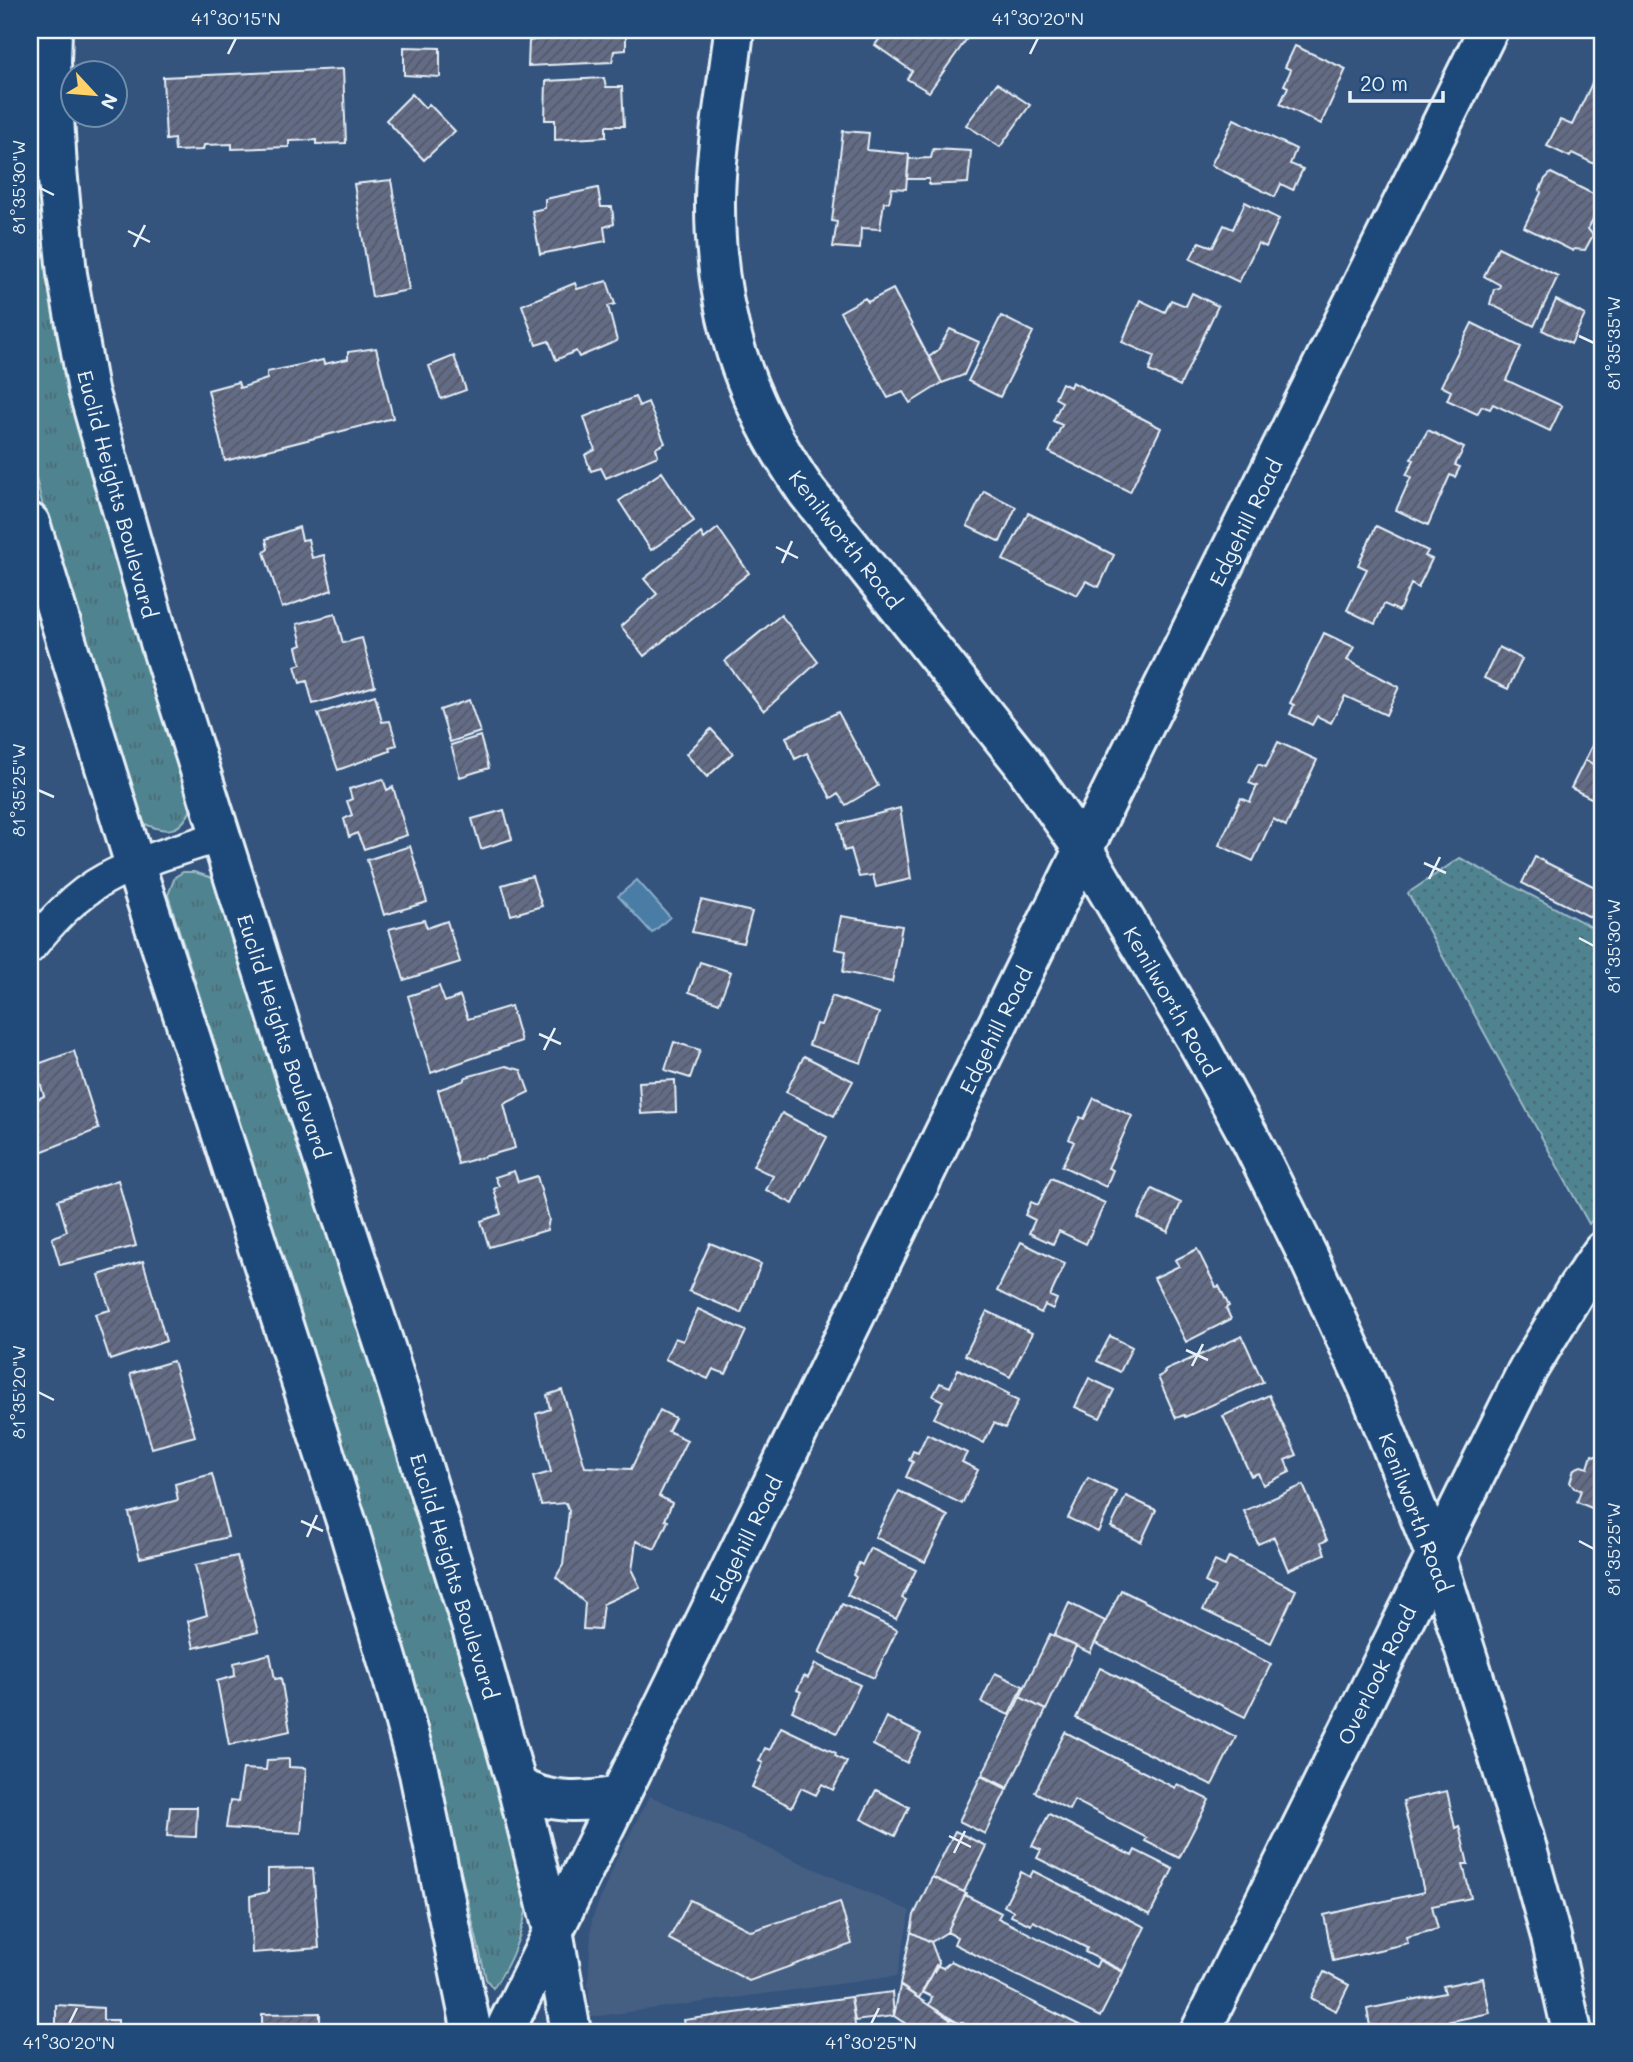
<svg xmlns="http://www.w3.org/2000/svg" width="1633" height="2062" font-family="Mali,sans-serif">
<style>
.built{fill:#455e82}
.grass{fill:url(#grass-tufts);stroke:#9cbac4;stroke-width:2}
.park{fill:url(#park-dots);stroke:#9cbac4;stroke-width:2}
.water{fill:#487da5;stroke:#88abc6;stroke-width:2}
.building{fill:url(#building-hatch);stroke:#e8f1f8;stroke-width:2}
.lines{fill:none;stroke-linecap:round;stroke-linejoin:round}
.street-casing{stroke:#e8f1f8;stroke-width:35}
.secondary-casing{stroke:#e8f1f8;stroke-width:44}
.street{stroke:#1f4a7a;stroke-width:30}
.secondary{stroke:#1f4a7a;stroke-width:38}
.ticks{fill:none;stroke:#e8f1f8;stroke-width:2.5}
.labels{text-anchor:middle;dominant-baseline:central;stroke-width:5;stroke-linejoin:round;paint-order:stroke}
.street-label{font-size:21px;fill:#e8f1f8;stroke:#1f4a7a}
.neatline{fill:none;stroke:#e8f1f8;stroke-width:2.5}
.ticks-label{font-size:18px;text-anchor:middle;fill:#e8f1f8}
</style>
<defs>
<pattern id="grass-tufts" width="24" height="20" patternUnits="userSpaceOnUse" patternTransform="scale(1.75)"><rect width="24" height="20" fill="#4f8390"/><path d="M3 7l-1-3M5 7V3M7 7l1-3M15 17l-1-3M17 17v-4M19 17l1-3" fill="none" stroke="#4b6b74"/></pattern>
<pattern id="park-dots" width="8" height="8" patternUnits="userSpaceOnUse" patternTransform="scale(1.75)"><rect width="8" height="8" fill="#4f8390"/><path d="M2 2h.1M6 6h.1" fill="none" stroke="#4b6b74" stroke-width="1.8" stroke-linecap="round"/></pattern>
<pattern id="building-hatch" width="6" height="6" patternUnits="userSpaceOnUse" patternTransform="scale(1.75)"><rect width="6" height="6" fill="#646c86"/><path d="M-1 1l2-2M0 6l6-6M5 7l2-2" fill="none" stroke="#545865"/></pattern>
</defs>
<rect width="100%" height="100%" fill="#34547e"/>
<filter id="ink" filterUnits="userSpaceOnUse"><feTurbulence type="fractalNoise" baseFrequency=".0143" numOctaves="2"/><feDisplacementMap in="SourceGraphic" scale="14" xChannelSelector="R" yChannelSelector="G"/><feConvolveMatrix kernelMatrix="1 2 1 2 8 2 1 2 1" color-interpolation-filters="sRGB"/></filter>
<g filter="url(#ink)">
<path class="built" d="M 650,1796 L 910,1911 L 897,1976 L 591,2017 L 588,1983 L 592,1919 L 617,1858 Z"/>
<path class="grass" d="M 30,30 L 35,30 L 34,70 L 193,805 C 182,832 168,835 143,823 L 48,527 L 30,454 Z
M 183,872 L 194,872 L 219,880 L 470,1682 L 528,1901 C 523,1931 511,1964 493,1988 L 486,1979 L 442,1791 L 387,1593 L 168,895 L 175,877 Z"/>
<path class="park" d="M 1460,858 L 1603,933 L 1603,1206 L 1589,1224 L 1408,893 Z"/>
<path class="water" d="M 637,880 L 670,917 L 652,933 L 618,896 Z"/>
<path class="building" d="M 546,30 L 626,30 L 626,50 L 614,51 L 612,62 L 528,66 L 529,41 L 545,38 Z
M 886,30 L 973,30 L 929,92 L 907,79 L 912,71 L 875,45 Z
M 1295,46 L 1346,69 L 1321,124 L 1280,104 L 1288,87 L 1284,85 L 1291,70 L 1285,67 Z
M 404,47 L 440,48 L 440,77 L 404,75 Z
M 343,69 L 346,143 L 316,144 L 316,140 L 289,141 L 289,147 L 232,149 L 232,144 L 204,145 L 203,150 L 175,151 L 174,139 L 166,140 L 163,77 Z
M 604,78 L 606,87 L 622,87 L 624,126 L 606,126 L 606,137 L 555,140 L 555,120 L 545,120 L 546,81 Z
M 1593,81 L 1603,86 L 1603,168 L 1572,153 L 1570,157 L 1547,146 L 1560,120 L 1572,125 Z
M 997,83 L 1030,105 L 1000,147 L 966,125 Z
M 412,94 L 425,108 L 429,104 L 455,131 L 424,160 L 386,120 Z
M 1234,119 L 1296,149 L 1290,164 L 1303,169 L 1293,190 L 1281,184 L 1275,197 L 1211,165 Z
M 843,131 L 869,133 L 867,150 L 909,154 L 906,189 L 892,188 L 889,202 L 884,202 L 880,229 L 861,228 L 860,249 L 833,247 L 837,222 L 832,221 Z
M 933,149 L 971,151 L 968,183 L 929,185 L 929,179 L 907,179 L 909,159 L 931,158 Z
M 1551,173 L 1603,199 L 1588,229 L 1593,235 L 1585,250 L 1574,249 L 1573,251 L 1524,227 L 1541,193 L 1540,189 L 1545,179 Z
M 391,180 L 409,290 L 372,297 L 354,184 Z
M 598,188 L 601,207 L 612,207 L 614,224 L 604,227 L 606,241 L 540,254 L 532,211 L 545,208 L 545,199 Z
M 1245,202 L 1279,219 L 1266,247 L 1258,243 L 1239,282 L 1190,259 L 1199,242 L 1213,247 L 1224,225 L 1233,229 Z
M 1498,247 L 1558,276 L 1534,326 L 1490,304 L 1494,289 L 1499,288 L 1500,285 L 1484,276 Z
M 607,281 L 615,304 L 608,306 L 617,341 L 579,357 L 576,351 L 556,360 L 549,341 L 536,345 L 522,305 L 575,283 L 577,289 Z
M 893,289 L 942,383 L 910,403 L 903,392 L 888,398 L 840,312 L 865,298 L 868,302 Z
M 1192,293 L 1218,306 L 1180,386 L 1149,371 L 1154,356 L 1122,342 L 1140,300 L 1165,312 L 1171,300 L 1186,306 Z
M 1556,300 L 1585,315 L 1571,344 L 1542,330 Z
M 1001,316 L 1033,332 L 1000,397 L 968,381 Z
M 1472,323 L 1521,347 L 1506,380 L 1562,406 L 1550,431 L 1493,404 L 1490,409 L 1482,406 L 1477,414 L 1447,400 L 1451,391 L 1441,386 Z
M 950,329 L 979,342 L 964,375 L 942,383 L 929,357 L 938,350 Z
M 376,348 L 393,418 L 225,461 L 208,390 L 238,382 L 240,388 L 267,379 L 267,372 L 323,360 L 324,364 L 348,359 L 348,352 Z
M 454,356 L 466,390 L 441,399 L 429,366 Z
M 1072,382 L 1161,428 L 1130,492 L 1049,452 L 1062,425 L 1053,421 L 1062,402 L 1055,398 L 1062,383 L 1070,387 Z
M 635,397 L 639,406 L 648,402 L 665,443 L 656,448 L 658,456 L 606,478 L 601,468 L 591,471 L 585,455 L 595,450 L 584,417 Z
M 1428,430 L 1464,448 L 1455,465 L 1460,467 L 1455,477 L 1450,475 L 1428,525 L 1396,510 L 1411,477 L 1406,475 L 1414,460 L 1411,459 Z
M 662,472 L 694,521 L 651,550 L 619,501 Z
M 984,491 L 1016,507 L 1000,542 L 967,526 Z
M 1028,513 L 1114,555 L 1099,587 L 1086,581 L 1077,595 L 1003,560 Z
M 1376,526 L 1428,551 L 1425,556 L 1432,559 L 1418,588 L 1411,584 L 1399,611 L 1384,604 L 1375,624 L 1347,610 L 1367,569 L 1358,565 Z
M 299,527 L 302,540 L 308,539 L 312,558 L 324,555 L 332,590 L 282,608 L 264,552 L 268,549 L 266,539 Z
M 718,528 L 749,573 L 644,656 L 621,626 L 657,594 L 644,579 L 701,533 L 704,539 Z
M 335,614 L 343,643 L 362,638 L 375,686 L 313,704 L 307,681 L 300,683 L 295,666 L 301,664 L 297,647 L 302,645 L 297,624 Z
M 781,615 L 818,662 L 764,711 L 725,661 Z
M 1324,633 L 1354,647 L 1347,660 L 1399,687 L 1386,715 L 1345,696 L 1331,723 L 1317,716 L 1312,725 L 1290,714 L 1294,705 L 1290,703 Z
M 1499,647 L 1522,659 L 1508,689 L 1484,678 Z
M 375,695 L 382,722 L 390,721 L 397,745 L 389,747 L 390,751 L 338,770 L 318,714 Z
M 469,700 L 480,732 L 450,742 L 440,710 Z
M 838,712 L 878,786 L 846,805 L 838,794 L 831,798 L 807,753 L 795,759 L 786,737 Z
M 1603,723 L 1603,769 L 1585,760 Z
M 711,729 L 733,753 L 707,777 L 686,754 Z
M 480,736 L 489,768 L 460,777 L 451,745 Z
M 1278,742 L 1317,760 L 1286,826 L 1273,819 L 1253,861 L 1219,845 L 1241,798 L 1250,802 L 1257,786 L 1249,783 L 1258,764 L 1266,767 Z
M 1585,760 L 1603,769 L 1603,804 L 1571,788 Z
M 383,779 L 387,790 L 393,787 L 407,835 L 364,849 L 357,833 L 349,837 L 344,819 L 352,815 L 347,801 L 352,799 L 349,789 Z
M 900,808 L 911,879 L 876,887 L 873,875 L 859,877 L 851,849 L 844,851 L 839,824 Z
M 504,810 L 512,839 L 481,849 L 472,819 Z
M 410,846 L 427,902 L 384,915 L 367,860 Z
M 1535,857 L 1603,891 L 1603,896 L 1592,918 L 1522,883 Z
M 532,876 L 542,906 L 511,915 L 502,885 Z
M 701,900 L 752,912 L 743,943 L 692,932 Z
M 841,916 L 902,926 L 892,982 L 843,972 L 846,951 L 835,949 Z
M 424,920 L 427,928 L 447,921 L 460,962 L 404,980 L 389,929 Z
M 700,962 L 731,972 L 719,1003 L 689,992 Z
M 439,986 L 445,1002 L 460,996 L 468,1019 L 511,1006 L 521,1041 L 431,1073 L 408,996 Z
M 832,996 L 879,1013 L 861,1063 L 809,1045 L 816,1024 L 821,1025 Z
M 674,1042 L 700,1050 L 690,1078 L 665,1070 Z
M 74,1051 L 99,1129 L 38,1153 L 35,1146 L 30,1148 L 30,1103 L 44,1096 L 35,1065 Z
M 804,1056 L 853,1081 L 834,1116 L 786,1092 Z
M 506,1066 L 521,1070 L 529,1092 L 504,1104 L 515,1148 L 458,1164 L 438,1090 L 463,1081 L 466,1077 Z
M 675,1080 L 676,1112 L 641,1114 L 639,1082 Z
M 1094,1098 L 1132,1116 L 1108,1168 L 1113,1170 L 1106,1187 L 1062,1166 L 1074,1142 L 1069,1139 L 1080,1117 L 1084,1119 Z
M 782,1113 L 827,1137 L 793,1204 L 766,1190 L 773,1176 L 753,1166 Z
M 514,1171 L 518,1182 L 537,1176 L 549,1219 L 547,1230 L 489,1247 L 481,1221 L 501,1214 L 494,1189 L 499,1186 L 495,1177 Z
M 1051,1178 L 1105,1203 L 1086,1244 L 1059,1231 L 1053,1244 L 1029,1233 L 1035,1220 L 1025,1215 L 1031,1202 L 1038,1205 Z
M 118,1180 L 136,1246 L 60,1265 L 52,1238 L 67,1231 L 58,1200 Z
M 1152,1189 L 1181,1203 L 1168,1232 L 1138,1218 Z
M 1021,1242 L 1065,1264 L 1050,1296 L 1057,1299 L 1053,1309 L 1045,1305 L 1041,1313 L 997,1291 Z
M 710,1243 L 761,1264 L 741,1313 L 689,1291 Z
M 1197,1249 L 1216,1287 L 1219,1286 L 1229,1306 L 1226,1308 L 1231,1319 L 1186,1342 L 1154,1278 L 1179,1266 L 1175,1260 Z
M 143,1261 L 166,1341 L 110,1360 L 95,1314 L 110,1310 L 99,1275 Z
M 698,1309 L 746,1331 L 726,1374 L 713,1369 L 708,1379 L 665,1359 L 675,1338 L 683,1341 Z
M 987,1311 L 1032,1333 L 1010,1377 L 965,1355 Z
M 1110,1336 L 1132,1347 L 1120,1372 L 1097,1361 Z
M 1242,1336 L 1263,1382 L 1185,1417 L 1184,1415 L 1176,1418 L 1158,1377 L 1165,1373 L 1164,1371 Z
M 173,1361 L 195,1436 L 152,1448 L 130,1374 Z
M 958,1369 L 1009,1394 L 1008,1396 L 1018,1401 L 1005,1428 L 994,1423 L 984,1443 L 934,1418 L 943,1401 L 933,1396 L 940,1383 L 950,1387 Z
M 1089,1378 L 1114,1390 L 1100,1418 L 1075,1407 Z
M 562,1390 L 585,1467 L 631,1469 L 660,1410 L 675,1418 L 668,1431 L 687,1440 L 659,1496 L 672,1503 L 665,1520 L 668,1521 L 655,1549 L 636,1541 L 632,1571 L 640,1587 L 603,1604 L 600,1630 L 583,1629 L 585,1603 L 556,1577 L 563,1565 L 569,1511 L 566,1503 L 541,1505 L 533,1477 L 551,1472 L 536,1414 L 550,1409 L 547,1395 Z
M 1269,1395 L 1297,1455 L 1285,1460 L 1290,1472 L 1263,1485 L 1258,1473 L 1251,1476 L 1223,1416 Z
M 927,1434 L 967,1453 L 962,1462 L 978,1470 L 962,1504 L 906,1477 L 913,1462 L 909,1460 L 913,1451 L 918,1453 Z
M 1592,1455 L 1603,1458 L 1603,1509 L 1594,1509 L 1577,1502 L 1581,1490 L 1574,1488 L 1570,1482 L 1574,1469 L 1581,1466 L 1588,1468 Z
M 212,1474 L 228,1537 L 140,1558 L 129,1513 L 178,1500 L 175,1484 Z
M 1088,1478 L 1117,1492 L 1098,1532 L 1068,1518 Z
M 1303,1485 L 1327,1540 L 1321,1543 L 1325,1554 L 1288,1570 L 1274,1537 L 1258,1544 L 1244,1511 Z
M 899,1491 L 948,1516 L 925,1562 L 875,1537 Z
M 1126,1496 L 1156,1510 L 1141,1542 L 1111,1527 Z
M 870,1548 L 916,1570 L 902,1598 L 906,1600 L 896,1619 L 847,1595 L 856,1577 L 853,1575 L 859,1563 L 862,1565 Z
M 237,1556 L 258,1632 L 194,1648 L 188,1621 L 207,1615 L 195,1565 Z
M 1229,1557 L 1296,1590 L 1271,1643 L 1203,1610 L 1215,1587 L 1205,1582 L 1215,1561 L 1225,1566 Z
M 1121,1590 L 1271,1664 L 1245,1717 L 1095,1643 Z
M 1069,1603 L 1105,1621 L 1090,1653 L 1054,1636 Z
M 842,1604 L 897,1630 L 874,1678 L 819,1653 Z
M 1050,1634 L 1076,1646 L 1046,1710 L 1020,1697 Z
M 270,1654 L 275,1679 L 281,1678 L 290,1731 L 229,1745 L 217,1681 L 235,1676 L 234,1663 Z
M 815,1664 L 860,1685 L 837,1733 L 792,1711 L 801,1692 L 797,1690 L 804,1676 L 808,1678 Z
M 1100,1668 L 1236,1737 L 1212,1785 L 1076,1718 Z
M 995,1673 L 1023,1686 L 1009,1715 L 981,1702 Z
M 1020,1697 L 1046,1710 L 1008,1788 L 982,1775 Z
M 886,1717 L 921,1734 L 907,1763 L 873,1745 Z
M 781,1727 L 836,1753 L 835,1756 L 847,1762 L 833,1790 L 822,1784 L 816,1795 L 801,1788 L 792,1807 L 752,1787 L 763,1763 L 759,1761 L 765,1748 L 770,1750 Z
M 1065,1732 L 1175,1788 L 1177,1784 L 1209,1800 L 1179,1858 L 1145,1841 L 1147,1838 L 1074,1800 L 1069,1810 L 1035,1792 Z
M 289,1759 L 289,1767 L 306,1768 L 301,1833 L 226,1828 L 230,1801 L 238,1802 L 243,1769 L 266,1770 L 267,1760 Z
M 981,1776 L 1007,1789 L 985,1834 L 959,1821 Z
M 876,1790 L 909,1807 L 895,1836 L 861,1819 Z
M 1447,1791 L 1455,1828 L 1459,1826 L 1468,1864 L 1463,1864 L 1471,1898 L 1432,1906 L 1438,1929 L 1406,1937 L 1408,1943 L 1333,1961 L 1324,1915 L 1424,1892 L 1403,1801 Z
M 170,1807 L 197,1807 L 196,1837 L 167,1836 Z
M 1049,1814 L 1132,1856 L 1135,1850 L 1173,1869 L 1150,1915 L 1037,1858 L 1041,1850 L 1032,1846 Z
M 955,1831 L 986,1846 L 964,1892 L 932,1877 Z
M 313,1868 L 319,1948 L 252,1953 L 250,1896 L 268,1892 L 268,1869 Z
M 1033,1871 L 1145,1927 L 1123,1971 L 1085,1952 L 1087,1948 L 1033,1921 L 1031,1925 L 1011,1916 L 1013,1911 L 1004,1906 L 1021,1872 L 1030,1877 Z
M 932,1877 L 966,1893 L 947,1932 L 931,1942 L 911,1932 L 914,1915 Z
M 965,1895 L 1001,1913 L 998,1918 L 1096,1967 L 1099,1960 L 1123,1972 L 1100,2017 L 954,1944 L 957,1937 L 947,1932 Z
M 690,1900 L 751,1931 L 840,1902 L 852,1944 L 749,1981 L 669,1939 Z
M 911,1932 L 931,1942 L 939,1963 L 919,1998 L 900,1985 Z
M 951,1961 L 1091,2031 L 977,2032 L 961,2022 L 960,2024 L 929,2005 L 932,1997 L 922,1992 L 936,1965 L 943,1968 Z
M 1324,1972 L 1349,1985 L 1336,2011 L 1311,1998 Z
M 1483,1978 L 1490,2013 L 1399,2032 L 1371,2032 L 1367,2009 L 1445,1993 L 1443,1986 Z
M 900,1986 L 951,2020 L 940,2032 L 918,2032 L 894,2016 Z
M 892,1992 L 894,2016 L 855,2021 L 851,1997 Z
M 851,1997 L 856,2032 L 686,2032 L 684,2020 Z
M 56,2005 L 103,2008 L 103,2020 L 118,2020 L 118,2032 L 56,2032 Z
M 320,2013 L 320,2032 L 262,2032 L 262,2014 Z
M 949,2022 L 961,2032 L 940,2032 Z
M 1499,2026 L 1500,2032 L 1469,2032 Z"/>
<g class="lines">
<g class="street-casing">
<path id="street" d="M 30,948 C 51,922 75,895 105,879 C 140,860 182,849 221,836"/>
</g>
<g class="secondary-casing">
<path id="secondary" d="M 52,30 L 51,62 L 57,169 L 67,274 L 88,390 L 162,649 L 298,1082 L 389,1359 L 479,1651 L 517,1786 L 553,1930 L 571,2032
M 734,30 C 728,86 716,142 715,199 C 714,311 743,400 807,492 L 1022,762 L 1083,849 L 1198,1043 L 1253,1144 L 1309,1258 L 1368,1387 L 1435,1554 L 1522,1831 L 1551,1937 L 1572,2032
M 30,523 L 135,865 L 348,1527 L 393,1679 L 419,1773 L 472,2032
M 517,1786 C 550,1805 583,1803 619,1796
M 504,2032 L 1107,801 L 1488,30
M 1200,2032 L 1527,1371 L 1577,1288 L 1603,1251"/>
</g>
<use href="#street" class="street"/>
<use href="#secondary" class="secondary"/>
</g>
</g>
<path class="ticks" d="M 228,54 L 236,38M 1030,54 L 1038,38M 38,187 L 54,195M 128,231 L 150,242M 134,247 L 145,225M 1579,336 L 1594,343M 776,547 L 798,558M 782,563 L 792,541M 38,790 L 54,797M 1424,863 L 1446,873M 1429,879 L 1440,857M 1579,938 L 1594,946M 539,1034 L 561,1044M 544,1050 L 555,1028M 1186,1350 L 1208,1360M 1192,1366 L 1203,1344M 38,1392 L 54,1400M 301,1521 L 323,1531M 307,1537 L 317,1515M 1579,1541 L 1594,1549M 949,1836 L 971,1847M 954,1853 L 965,1831M 69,2024 L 77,2008M 871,2024 L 879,2008"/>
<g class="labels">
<g class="street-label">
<text transform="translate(118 494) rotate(75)">Euclid Heights Boulevard</text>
<text transform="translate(1245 522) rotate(-64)">Edgehill Road</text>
<text transform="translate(846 539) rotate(52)">Kenilworth Road</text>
<text transform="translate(1172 1001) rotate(60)">Kenilworth Road</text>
<text transform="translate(995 1030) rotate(-64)">Edgehill Road</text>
<text transform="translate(284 1036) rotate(72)">Euclid Heights Boulevard</text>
<text transform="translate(1416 1512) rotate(69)">Kenilworth Road</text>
<text transform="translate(745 1539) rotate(-64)">Edgehill Road</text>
<text transform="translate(455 1576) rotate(73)">Euclid Heights Boulevard</text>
<text transform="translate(1376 1675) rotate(-64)">Overlook Road</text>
</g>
</g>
<rect width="1633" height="2062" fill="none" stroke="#1f4a7a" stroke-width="77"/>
<g transform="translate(94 94) rotate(116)"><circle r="33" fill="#1f4a7a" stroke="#6f8dac" stroke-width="2"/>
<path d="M0-5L12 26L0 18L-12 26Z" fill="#ffd166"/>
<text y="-10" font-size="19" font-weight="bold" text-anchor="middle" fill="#e8f1f8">N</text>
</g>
<path d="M1350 91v10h93v-10" fill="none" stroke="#e8f1f8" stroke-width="3.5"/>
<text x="1360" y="91" font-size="21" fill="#e8f1f8" stroke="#1f4a7a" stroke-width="5" paint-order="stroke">20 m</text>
<rect x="38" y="38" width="1556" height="1986" class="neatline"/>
<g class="ticks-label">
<text x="236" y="25">41°30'15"N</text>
<text x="1038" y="25">41°30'20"N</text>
<text transform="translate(19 187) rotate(-90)" y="6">81°35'30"W</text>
<text transform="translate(1614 343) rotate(-90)" y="6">81°35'35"W</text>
<text transform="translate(19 790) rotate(-90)" y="6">81°35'25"W</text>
<text transform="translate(1614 946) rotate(-90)" y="6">81°35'30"W</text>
<text transform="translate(19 1392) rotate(-90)" y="6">81°35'20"W</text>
<text transform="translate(1614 1549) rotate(-90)" y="6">81°35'25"W</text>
<text x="69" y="2049">41°30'20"N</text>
<text x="871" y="2049">41°30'25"N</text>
</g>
</svg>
